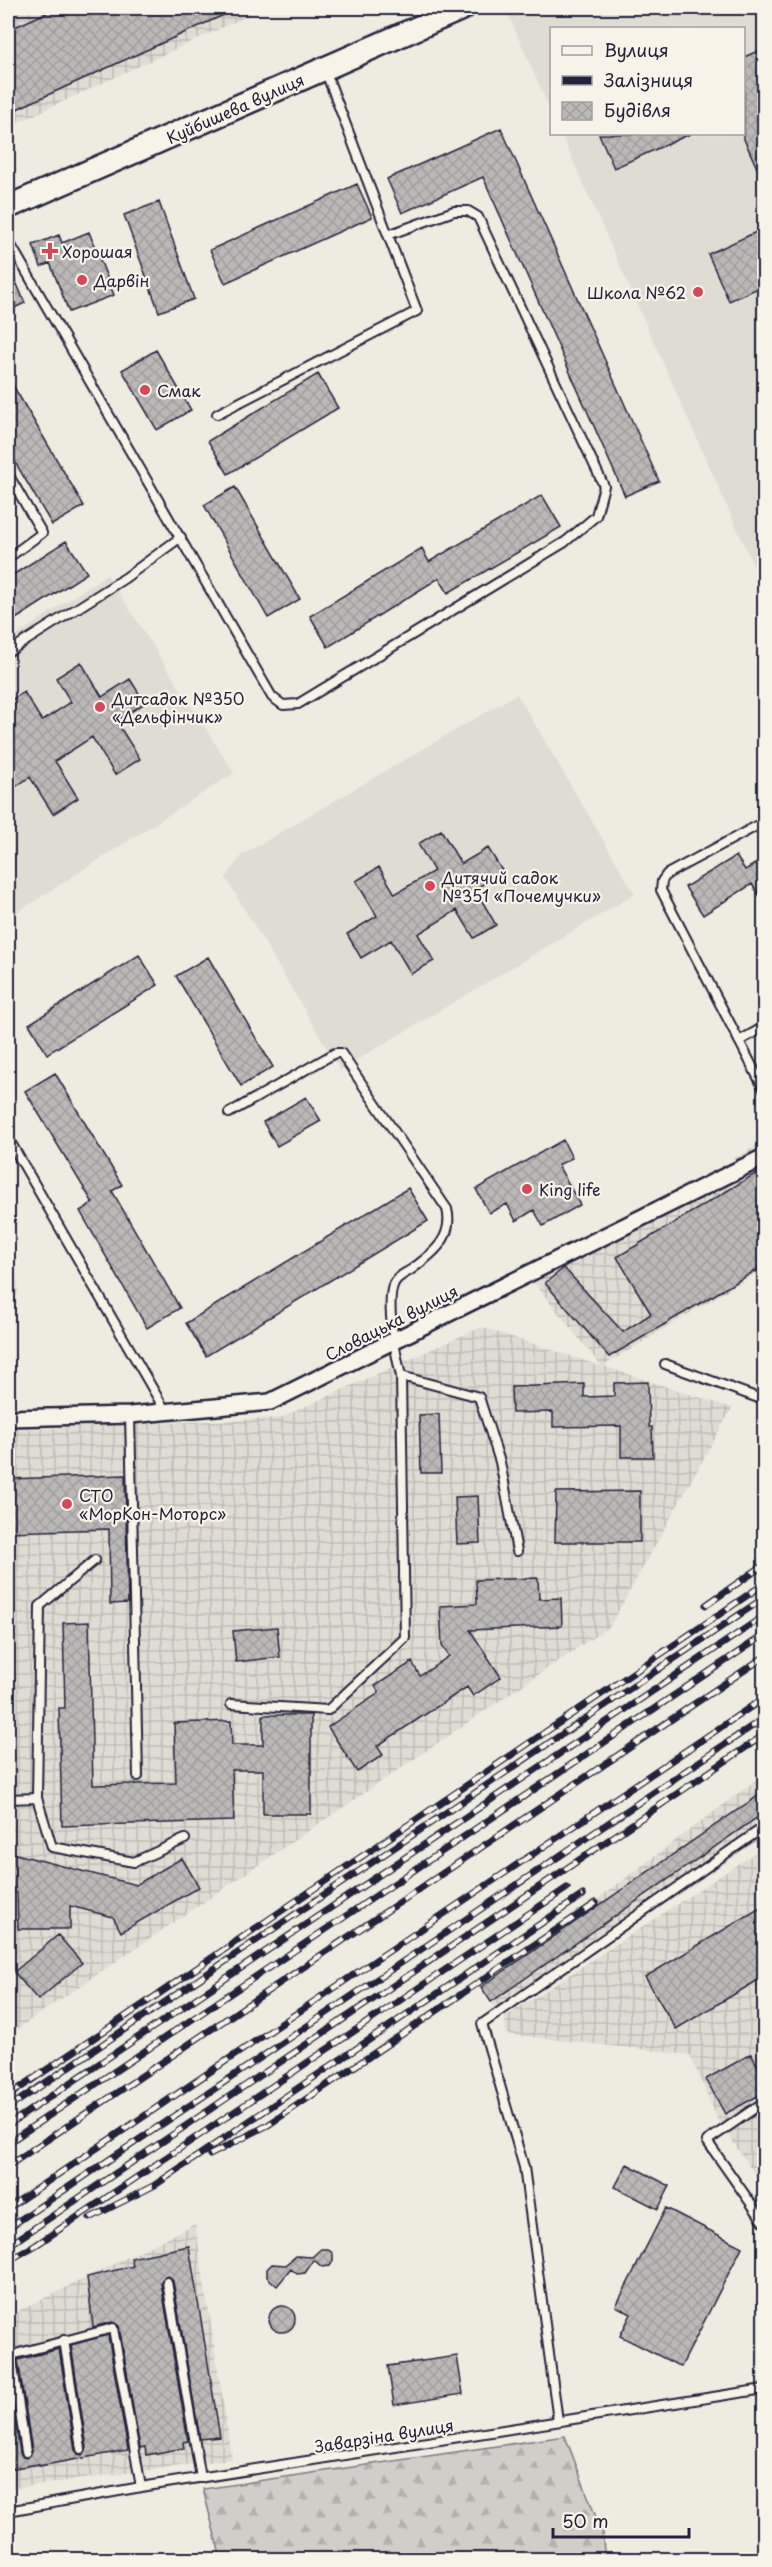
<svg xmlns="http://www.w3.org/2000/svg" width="772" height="2567" font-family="'Playpen Sans',sans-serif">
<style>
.built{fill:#dfdcd4}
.industrial{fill:url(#industrial-grid)}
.forest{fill:url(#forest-firs);stroke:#7a7882;stroke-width:1.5}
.building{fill:url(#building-cross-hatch);stroke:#22223b;stroke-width:1.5}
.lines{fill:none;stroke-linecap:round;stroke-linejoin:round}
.lane-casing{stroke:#22223b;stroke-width:12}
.street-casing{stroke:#22223b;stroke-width:20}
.secondary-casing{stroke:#22223b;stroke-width:27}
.path{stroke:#22223b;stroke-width:3;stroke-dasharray:1.5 4.5;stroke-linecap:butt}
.lane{stroke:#f7f3e8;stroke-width:8}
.street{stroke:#f7f3e8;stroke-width:15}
.secondary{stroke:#f7f3e8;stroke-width:22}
.rail-casing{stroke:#22223b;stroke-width:7}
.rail{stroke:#f7f3e8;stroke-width:4.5;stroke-dasharray:14;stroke-linecap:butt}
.poi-dot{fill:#d1495b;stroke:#f7f3e8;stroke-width:2}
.labels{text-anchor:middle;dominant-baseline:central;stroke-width:4.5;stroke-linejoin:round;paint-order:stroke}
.street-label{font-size:16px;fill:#22223b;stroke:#f7f3e8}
.poi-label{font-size:16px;fill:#22223b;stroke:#f7f3e8;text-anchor:start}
</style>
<defs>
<pattern id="industrial-grid" width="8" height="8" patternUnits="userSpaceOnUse" patternTransform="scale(1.5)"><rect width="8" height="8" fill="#dfdcd4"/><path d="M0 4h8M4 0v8" fill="none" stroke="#bfbcb7"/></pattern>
<pattern id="forest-firs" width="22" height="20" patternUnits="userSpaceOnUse" patternTransform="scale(1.5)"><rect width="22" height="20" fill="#d1cdc9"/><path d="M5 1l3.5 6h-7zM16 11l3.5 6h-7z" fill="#b3b0ae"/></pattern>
<pattern id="building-cross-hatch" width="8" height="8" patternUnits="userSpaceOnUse" patternTransform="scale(1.5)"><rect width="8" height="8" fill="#bbb8b7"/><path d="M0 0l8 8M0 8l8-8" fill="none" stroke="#a09e9e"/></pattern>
</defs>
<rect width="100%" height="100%" fill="#eeebe1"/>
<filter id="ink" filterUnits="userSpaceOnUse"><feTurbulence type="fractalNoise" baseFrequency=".0167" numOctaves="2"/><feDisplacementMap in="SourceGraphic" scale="12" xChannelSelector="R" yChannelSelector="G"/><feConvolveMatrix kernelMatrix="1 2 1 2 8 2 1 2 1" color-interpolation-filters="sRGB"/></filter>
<g filter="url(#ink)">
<path class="built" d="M 523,8 L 764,8 L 764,589 L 561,134 L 744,134 L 744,28 L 552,28 L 551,112 L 508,14 Z
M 107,574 L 234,773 L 8,918 L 8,641 Z
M 517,694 L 635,894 L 340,1070 L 226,878 L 242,855 Z
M 8,1192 L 19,1293 L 8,1307 Z"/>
<path class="industrial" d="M 8,8 L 264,8 L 8,127 Z
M 764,1141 L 764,1268 L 603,1366 L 732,1408 L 610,1626 L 8,2035 L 8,1430 L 280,1418 L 481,1327 L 601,1366 L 532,1280 Z
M 764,1774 L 764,1836 L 501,2017 L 481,1987 Z
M 764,1847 L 764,2188 L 718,2120 L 690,2055 L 506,2034 L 505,2017 Z
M 195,2224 L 232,2459 L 8,2489 L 8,2316 Z"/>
<path class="forest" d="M 565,2436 L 602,2533 L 605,2559 L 221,2559 L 203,2489 Z"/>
<path class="building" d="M 57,8 L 239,8 L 8,113 L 8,30 Z
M 760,50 L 765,60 L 765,186 L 744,139 L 744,57 Z
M 501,128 L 659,481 L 625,496 L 483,177 L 402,213 L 387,179 Z
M 599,134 L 690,134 L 614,168 Z
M 357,184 L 372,217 L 225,283 L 210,250 Z
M 159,202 L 194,299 L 159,312 L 124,215 Z
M 765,228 L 765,285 L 729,301 L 708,254 Z
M 89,232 L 114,295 L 69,312 L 50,263 L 41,267 L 33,245 L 59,235 L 62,243 Z
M 8,263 L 25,303 L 8,311 Z
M 156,350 L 191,410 L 157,430 L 122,370 Z
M 318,374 L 338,408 L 228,474 L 208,441 Z
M 8,377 L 84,506 L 52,525 L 8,450 Z
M 235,487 L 300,599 L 268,618 L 204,505 Z
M 542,495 L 561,527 L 448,593 L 439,578 L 328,647 L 310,616 L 422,548 L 429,562 Z
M 66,541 L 87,573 L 8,624 L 8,578 Z
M 81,662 L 102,697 L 130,679 L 145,703 L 116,721 L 140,759 L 115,775 L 92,737 L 55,761 L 78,798 L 53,814 L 30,777 L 8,792 L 8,757 L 15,752 L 8,741 L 8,702 L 24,692 L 42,721 L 71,702 L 56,678 Z
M 441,830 L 461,864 L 488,848 L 503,872 L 475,889 L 496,925 L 474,938 L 457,910 L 418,934 L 434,961 L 411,974 L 391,940 L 361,958 L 347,934 L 377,916 L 356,881 L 379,867 L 395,894 L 434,871 L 418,844 Z
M 736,856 L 745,870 L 765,858 L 765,905 L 752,884 L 703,915 L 685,887 Z
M 139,955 L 158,985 L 47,1054 L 29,1024 Z
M 208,957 L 273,1067 L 241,1086 L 176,976 Z
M 55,1073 L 122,1185 L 112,1191 L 180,1308 L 147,1328 L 80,1211 L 93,1203 L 25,1091 Z
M 306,1097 L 321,1121 L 277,1146 L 263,1122 Z
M 563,1140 L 572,1158 L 558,1165 L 580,1205 L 543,1226 L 534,1210 L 516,1221 L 507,1204 L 489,1213 L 476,1189 Z
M 765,1168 L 765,1265 L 609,1357 L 545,1283 L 564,1268 L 623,1332 L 651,1314 L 617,1257 Z
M 408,1188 L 428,1221 L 206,1356 L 186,1323 Z
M 648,1382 L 649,1427 L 652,1427 L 653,1457 L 621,1457 L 621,1426 L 553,1427 L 553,1412 L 512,1413 L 511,1387 L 584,1384 L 584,1397 L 614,1396 L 614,1383 Z
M 439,1414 L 441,1473 L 421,1473 L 419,1415 Z
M 125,1475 L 128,1603 L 110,1604 L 109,1529 L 8,1532 L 8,1479 Z
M 640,1491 L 640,1542 L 555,1542 L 556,1492 Z
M 478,1496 L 480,1543 L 457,1544 L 455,1497 Z
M 538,1578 L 539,1599 L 561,1598 L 562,1626 L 470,1630 L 501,1677 L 473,1696 L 467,1687 L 377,1746 L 383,1755 L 357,1772 L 328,1727 L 379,1693 L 375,1686 L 412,1662 L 420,1676 L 449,1656 L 442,1646 L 440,1606 L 477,1604 L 476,1580 Z
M 89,1622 L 93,1785 L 176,1783 L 174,1723 L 231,1721 L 232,1745 L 263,1745 L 263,1715 L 311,1715 L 311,1814 L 263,1814 L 263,1770 L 232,1770 L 234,1821 L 62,1826 L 59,1708 L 65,1708 L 63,1623 Z
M 277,1627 L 280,1657 L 236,1662 L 233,1631 Z
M 765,1791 L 765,1812 L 491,2002 L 481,1987 Z
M 8,1852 L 136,1885 L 182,1858 L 199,1887 L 121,1932 L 113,1917 L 70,1906 L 70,1929 L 18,1929 L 17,1893 L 8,1890 Z
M 765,1905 L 765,1976 L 676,2029 L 645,1977 Z
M 58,1935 L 82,1963 L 38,2000 L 14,1972 Z
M 751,2054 L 765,2078 L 765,2092 L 725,2114 L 706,2079 Z
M 627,2164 L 670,2186 L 658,2209 L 615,2187 Z
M 666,2208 L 742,2247 L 681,2367 L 620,2336 L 631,2314 L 616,2306 Z
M 189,2246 L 220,2437 L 200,2439 L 173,2281 L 170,2277 L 165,2276 L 161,2283 L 188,2441 L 183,2442 L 184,2448 L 146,2455 L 145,2447 L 140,2448 L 119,2326 L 112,2322 L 93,2327 L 87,2277 L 133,2266 L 131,2258 Z
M 321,2249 L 328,2249 L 333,2254 L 333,2261 L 330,2266 L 322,2267 L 314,2260 L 305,2273 L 297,2274 L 291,2269 L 277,2286 L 267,2277 L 267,2269 L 272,2264 L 286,2265 L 296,2256 L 312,2257 Z
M269 2319a13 13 0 1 1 26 0a13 13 0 1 1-26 0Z
M 108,2335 L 128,2450 L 39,2466 L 39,2464 L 8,2469 L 8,2371 L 20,2453 L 23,2457 L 27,2458 L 32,2451 L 18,2360 L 59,2349 L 75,2450 L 78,2454 L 82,2455 L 87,2448 L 71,2345 Z
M 457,2356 L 463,2394 L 394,2405 L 388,2366 Z"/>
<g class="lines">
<g class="lane-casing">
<path id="lane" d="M 763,8 L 764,11
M 8,240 L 272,697 L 283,705 L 298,704 L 565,542 L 596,516 L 604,486 L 478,217 L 468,211 L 454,211 L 388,235
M 217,414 L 417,311 L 325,70
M 8,474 L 42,533 L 8,558
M 8,652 L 125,578 L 181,537
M 764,822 L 667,874 L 662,881 L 661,890 L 764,1089
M 739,1041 L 764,1027
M 229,1113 L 335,1053 L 341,1053 L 447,1209 C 454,1237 434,1253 412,1269 C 405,1274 399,1275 394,1283 C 385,1302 396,1355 401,1376 L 405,1638 L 328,1710 L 231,1704
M 8,1138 L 166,1412
M 665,1364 L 764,1400
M 401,1376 L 479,1397 L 500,1462 L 517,1551
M 130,1415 L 138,1776
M 37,1798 L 52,1847 L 134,1862 L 185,1839
M 8,1799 L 37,1798 L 40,1606 L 95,1560
M 764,2102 L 707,2141 L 764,2222
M 167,2282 L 201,2478
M 64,2340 L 81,2449
M 11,2354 L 26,2452
M 8,2356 L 113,2328 L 141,2487
M 558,2421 L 524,2167 L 482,2024 L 764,1827
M 8,2511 L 141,2487 L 764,2389"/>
</g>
<g class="street-casing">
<path id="street" d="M 8,1418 L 130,1415 L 270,1402 L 764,1157"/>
</g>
<g class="secondary-casing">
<path id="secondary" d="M 8,207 L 463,8"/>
</g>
<path class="path" d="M 8,285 L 19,281"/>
<use href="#lane" class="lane"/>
<use href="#street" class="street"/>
<use href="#secondary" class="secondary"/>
<g class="rail-casing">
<path id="rail" d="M 706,1605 L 764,1565
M 8,2096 L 764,1584
M 8,2108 L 764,1598
M 8,2125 L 764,1616
M 8,2143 L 764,1635
M 210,2155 L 268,2125 L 596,1903
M 8,2166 L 764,1657
M 8,2208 L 764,1698
M 90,2218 L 155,2185 L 583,1895
M 8,2228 L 764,1718
M 8,2246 L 764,1735
M 8,2261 L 36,2245 L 567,1888"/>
</g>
<use href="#rail" class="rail"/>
</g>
</g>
<g class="poi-dot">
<path d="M47 242h6v6h6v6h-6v6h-6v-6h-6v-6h6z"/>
<circle cx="82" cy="280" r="6"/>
<circle cx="698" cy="292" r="6"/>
<circle cx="145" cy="390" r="6"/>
<circle cx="100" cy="707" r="6"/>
<circle cx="430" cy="886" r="6"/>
<circle cx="527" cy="1189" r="6"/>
<circle cx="67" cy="1504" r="6"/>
</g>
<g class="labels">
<g class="street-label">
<text transform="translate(235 108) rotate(-24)">Куйбишева вулиця</text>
<text transform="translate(391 1322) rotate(-27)">Словацька вулиця</text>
<text transform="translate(384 2435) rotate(-9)">Заварзіна вулиця</text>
</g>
<g class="poi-label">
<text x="62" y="251">Хорошая</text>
<text x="94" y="280">Дарвін</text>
<text x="686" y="292" text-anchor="end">Школа №62</text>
<text x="157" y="390">Смак</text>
<text x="112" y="698">Дитсадок №350<tspan x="112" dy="18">«Дельфінчик»</tspan></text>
<text x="442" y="877">Дитячий садок<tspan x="442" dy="18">№351 «Почемучки»</tspan></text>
<text x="539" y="1189">King life</text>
<text x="79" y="1495">СТО<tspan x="79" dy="18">«МорКон-Моторс»</tspan></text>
</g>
</g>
<rect width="772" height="2567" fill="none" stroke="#f7f3e8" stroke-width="30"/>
<rect x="15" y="15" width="742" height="2537" fill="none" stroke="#22223b" stroke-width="2" filter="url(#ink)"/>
<rect x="550" y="27" width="195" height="108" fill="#f7f3e8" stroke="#a29fa3" stroke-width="1.5"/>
<rect x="562" y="46" width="30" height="9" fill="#f7f3e8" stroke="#a29fa3" stroke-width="1.5"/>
<text x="604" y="57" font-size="18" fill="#22223b">Вулиця</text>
<rect x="562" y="76" width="30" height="9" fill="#22223b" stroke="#a29fa3" stroke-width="1.5"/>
<text x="604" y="87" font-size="18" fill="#22223b">Залізниця</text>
<rect x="562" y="102" width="30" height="18" fill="url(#building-cross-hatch)" stroke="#a29fa3" stroke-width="1.5"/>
<text x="604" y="117" font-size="18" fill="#22223b">Будівля</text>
<path d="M553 2528v9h136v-9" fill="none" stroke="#22223b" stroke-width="3"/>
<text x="562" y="2528" font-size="18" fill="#22223b" stroke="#f7f3e8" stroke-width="4.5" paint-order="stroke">50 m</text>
</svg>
